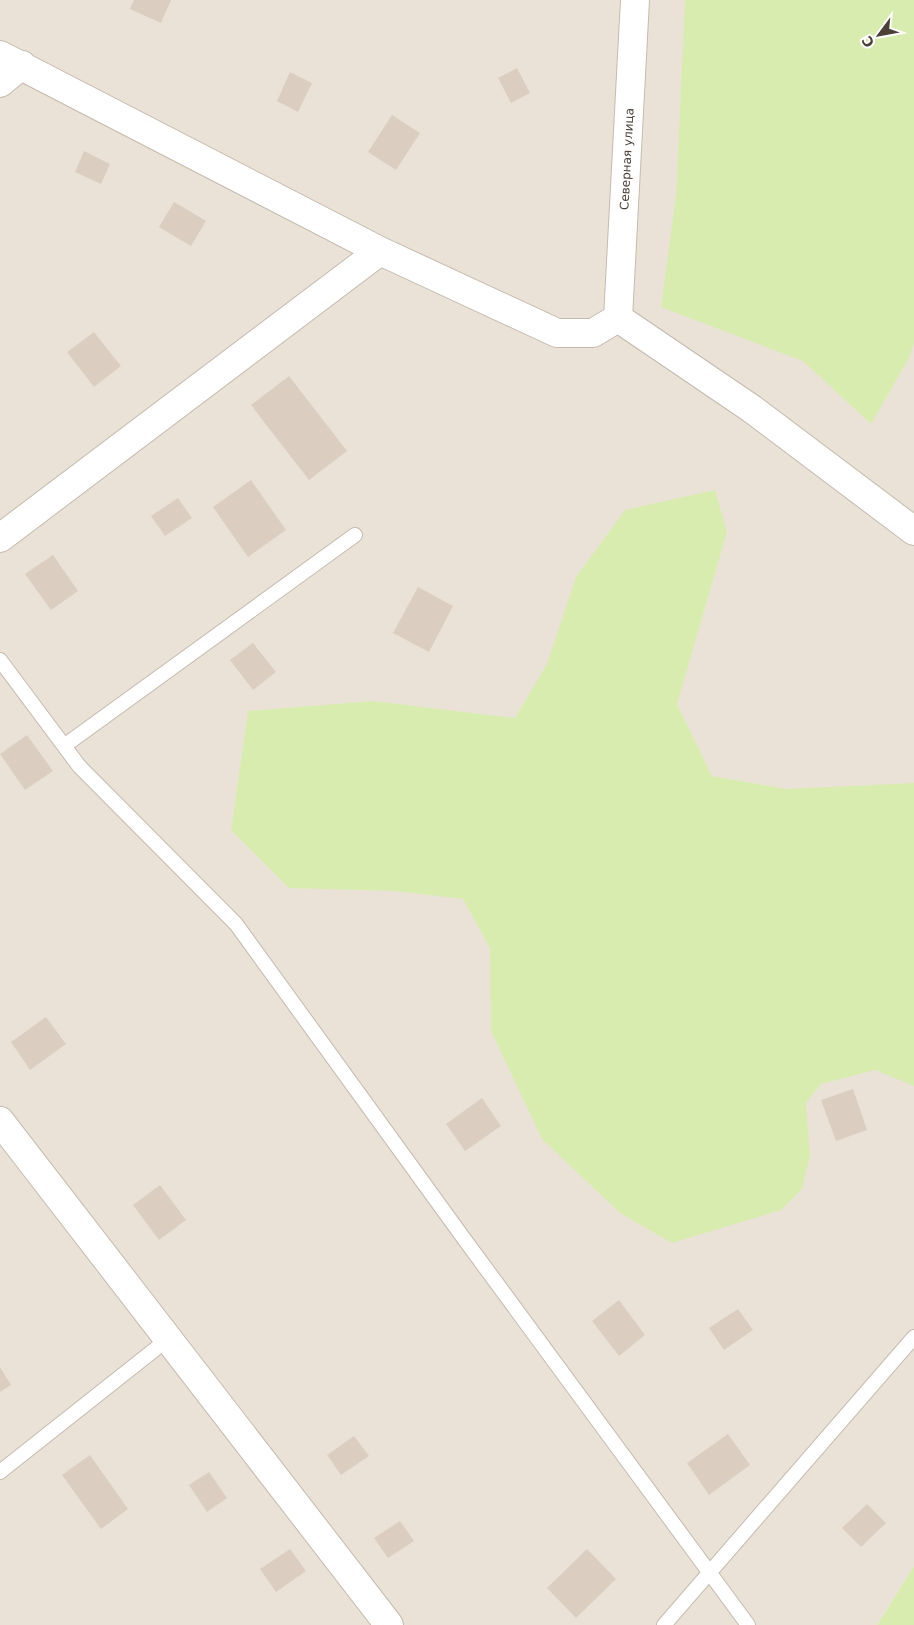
<svg xmlns="http://www.w3.org/2000/svg" width="914" height="1625" font-family="'DejaVu Sans',sans-serif">
<style>
.residential{fill:#eae2d7}
.green{fill:#d9ecb0}
.building{fill:#dbcec1}
.lines{fill:none;stroke-linecap:round;stroke-linejoin:round}
.service-casing{stroke:#c5baae;stroke-width:16}
.minor-casing{stroke:#c5baae;stroke-width:30}
.service{stroke:#fff;stroke-width:14}
.minor{stroke:#fff;stroke-width:28}
.labels{text-anchor:middle;dominant-baseline:central;stroke-width:5;stroke-linejoin:round;paint-order:stroke}
.street-label{font-size:12px;fill:#4a4037;stroke:#fff}
</style>
<rect width="100%" height="100%" fill="#f6f1ea"/>
<path class="residential" d="M 0,0 L 914,0 L 914,1566 L 877,1625 L 0,1625 Z"/>
<path class="green" d="M 685,0 L 914,0 L 914,343 L 909,358 L 871,424 L 803,361 L 661,307 L 676,195 Z
M 715,490 L 727,532 L 677,704 L 712,776 L 786,789 L 914,783 L 914,1086 L 875,1070 L 821,1084 L 806,1103 L 810,1155 L 802,1189 L 781,1210 L 672,1243 L 620,1213 L 542,1139 L 491,1031 L 490,948 L 463,899 L 395,891 L 289,888 L 231,830 L 248,711 L 373,701 L 515,718 L 547,664 L 576,577 L 625,510 Z
M 914,1566 L 914,1625 L 877,1625 Z"/>
<path class="building" d="M 134,0 L 171,0 L 161,23 L 130,9 Z
M 517,68 L 530,93 L 511,103 L 498,78 Z
M 290,72 L 312,83 L 298,112 L 277,101 Z
M 392,115 L 420,133 L 396,170 L 368,152 Z
M 84,151 L 110,164 L 101,184 L 75,172 Z
M 174,202 L 206,221 L 191,246 L 159,227 Z
M 94,332 L 121,366 L 94,387 L 67,352 Z
M 289,376 L 347,451 L 309,480 L 251,405 Z
M 251,480 L 286,530 L 248,557 L 213,507 Z
M 178,498 L 192,518 L 165,536 L 151,516 Z
M 53,555 L 78,591 L 51,610 L 25,574 Z
M 418,587 L 453,606 L 429,652 L 393,633 Z
M 253,643 L 276,672 L 253,690 L 230,660 Z
M 27,735 L 53,771 L 25,790 L 0,754 Z
M 46,1017 L 66,1044 L 30,1070 L 11,1042 Z
M 853,1089 L 867,1130 L 836,1141 L 821,1100 Z
M 482,1098 L 501,1126 L 465,1151 L 446,1124 Z
M 160,1185 L 186,1220 L 159,1240 L 133,1205 Z
M 619,1300 L 645,1335 L 619,1356 L 592,1321 Z
M 738,1309 L 753,1330 L 724,1350 L 709,1328 Z
M 0,1367 L 11,1385 L 0,1392 Z
M 728,1434 L 750,1465 L 709,1495 L 687,1463 Z
M 354,1436 L 369,1456 L 341,1475 L 327,1455 Z
M 90,1455 L 128,1509 L 101,1529 L 62,1475 Z
M 209,1472 L 227,1498 L 207,1512 L 189,1485 Z
M 867,1504 L 886,1523 L 861,1547 L 842,1528 Z
M 400,1521 L 414,1541 L 388,1558 L 374,1538 Z
M 290,1549 L 306,1571 L 276,1592 L 260,1569 Z
M 587,1549 L 616,1579 L 576,1618 L 547,1588 Z"/>
<g class="lines">
<g class="service-casing">
<path id="service" d="M 0,660 L 79,766 L 236,924 L 462,1236 L 748,1625
M 64,746 L 355,535
M 0,1472 L 168,1339
M 664,1625 L 914,1337"/>
</g>
<g class="minor-casing">
<path id="minor" d="M 0,55 L 380,251 L 557,333 L 593,333 L 618,318
M 0,83 L 22,65
M 618,318 L 752,409 L 914,531
M 618,318 L 635,0
M 0,538 L 380,251
M 0,1121 L 389,1625"/>
</g>
<use href="#service" class="service"/>
<use href="#minor" class="minor"/>
</g>
<g class="labels">
<g class="street-label">
<text transform="translate(627 159) rotate(-87)">Северная улица</text>
</g>
</g>
<g transform="translate(879 35) rotate(238)" stroke="#ffffff" stroke-width="4" paint-order="stroke">
<path d="M0-4L9 19L0 12L-9 19Z" fill="#4a4037"/>
<text y="-8" font-size="14" font-weight="bold" text-anchor="middle" fill="#4a4037">С</text>
</g>
</svg>
